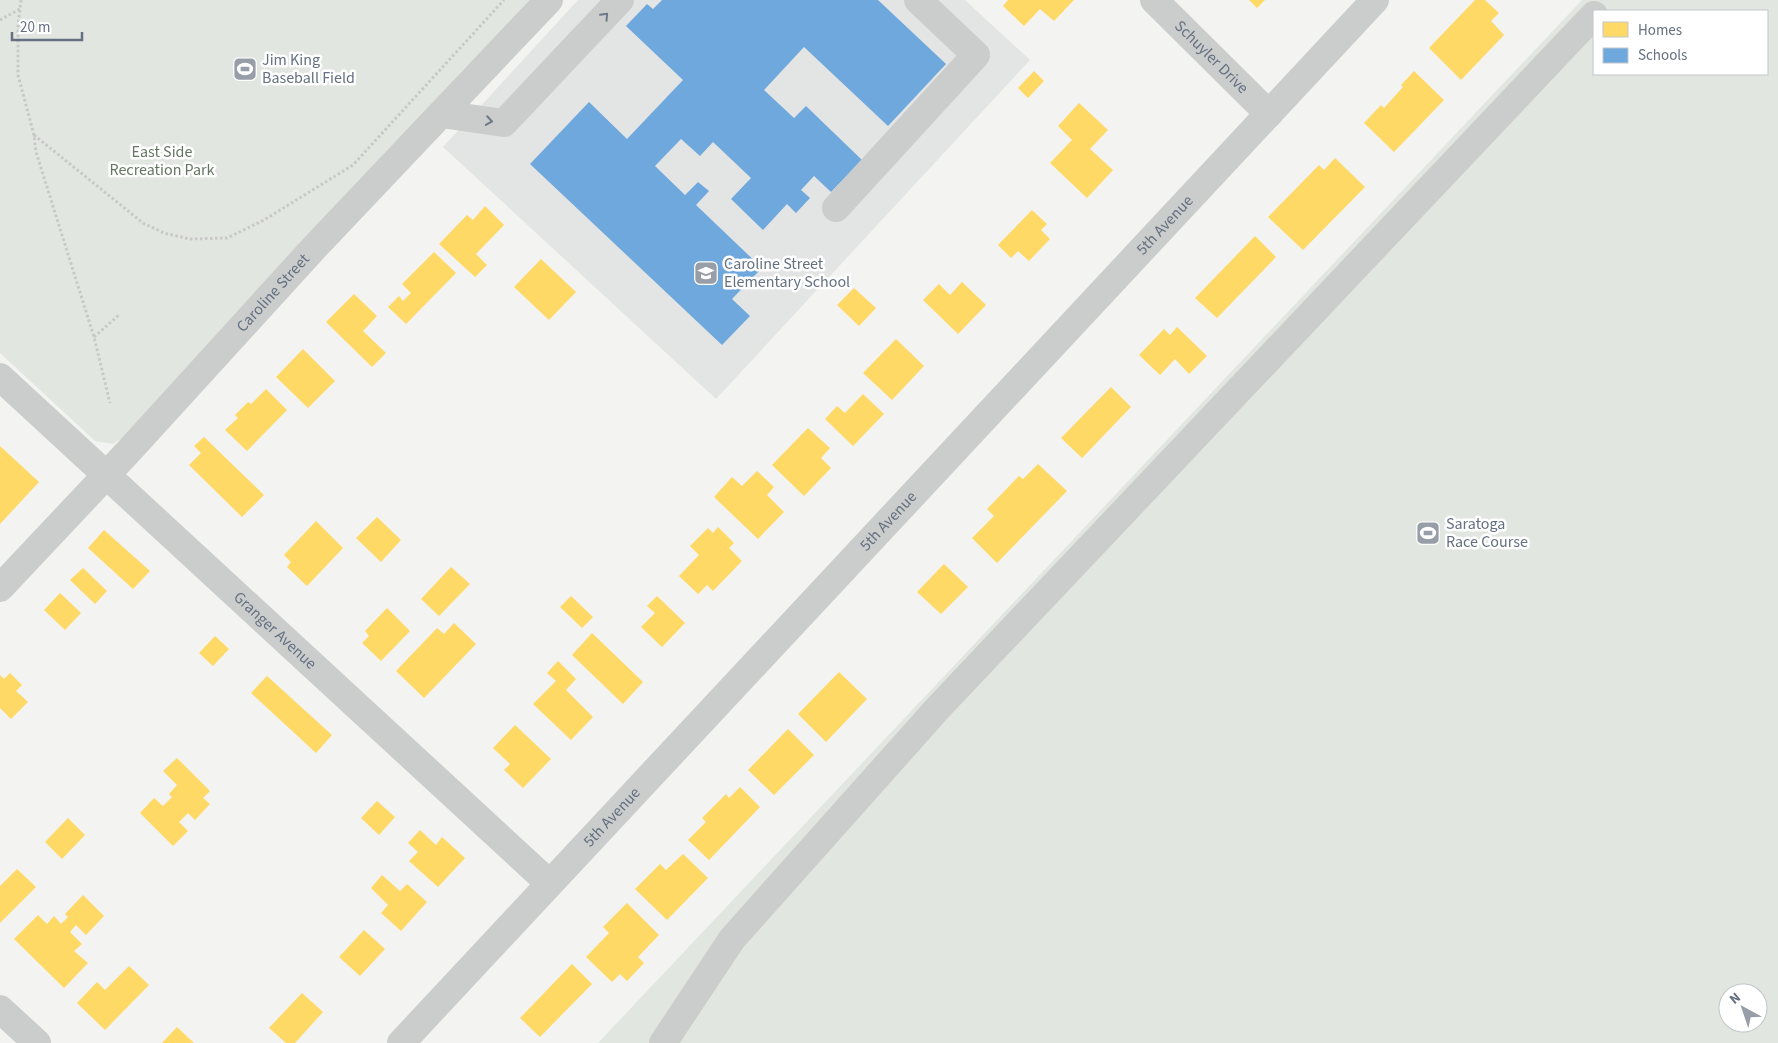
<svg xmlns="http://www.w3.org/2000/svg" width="1778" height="1043" font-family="'Source Sans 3',sans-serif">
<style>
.built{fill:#e3e4e4}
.green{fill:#e2e6e0;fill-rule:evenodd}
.homes{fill:#ffd966}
.schools{fill:#6fa8dc}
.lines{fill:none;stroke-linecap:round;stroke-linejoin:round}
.path{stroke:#c8c8c9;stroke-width:3;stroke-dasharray:2.5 2.5;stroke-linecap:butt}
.minor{stroke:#cbcccc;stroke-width:28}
.oneway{stroke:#6f7a88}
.labels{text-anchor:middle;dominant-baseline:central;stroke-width:5;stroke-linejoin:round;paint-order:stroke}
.street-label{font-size:16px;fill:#657180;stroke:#fff}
.poi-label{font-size:16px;fill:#657180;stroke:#fff;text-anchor:start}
.park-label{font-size:16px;fill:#657763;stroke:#fff}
</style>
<rect width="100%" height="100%" fill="#f3f3f1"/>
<path class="built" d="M 578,0 L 965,0 L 1030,60 L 716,399 L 443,147 Z"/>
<path class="green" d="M 0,0 L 533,0 L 128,434 L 113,444 L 95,441 L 0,353 Z
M 1582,0 L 1778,0 L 1778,1043 L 598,1043 ZM 1594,11 L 1767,11 L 1767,74 L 1594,74 ZM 1728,993 L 1758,993 L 1758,1023 L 1728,1023 Z"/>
<path class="homes" d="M 1008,0 L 1074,0 L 1054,21 L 1040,9 L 1024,26 L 1003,6 Z
M 1249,0 L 1265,0 L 1257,8 Z
M 1475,0 L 1485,0 L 1499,13 L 1491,21 L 1504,35 L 1461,80 L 1429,48 Z
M 1034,71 L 1044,81 L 1028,98 L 1018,88 Z
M 1414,71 L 1444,100 L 1394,152 L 1364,123 L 1381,105 L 1384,108 L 1403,87 L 1401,85 Z
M 1079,103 L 1108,130 L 1090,149 L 1113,170 L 1087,198 L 1050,163 L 1072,140 L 1058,126 Z
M 1335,158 L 1365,187 L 1303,250 L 1268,217 L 1319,165 L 1324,170 Z
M 485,206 L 504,225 L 476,254 L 487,265 L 475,277 L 439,244 L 467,215 L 473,220 Z
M 1032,210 L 1047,224 L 1041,230 L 1050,239 L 1029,261 L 1018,251 L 1011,258 L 998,245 Z
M 1255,236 L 1276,257 L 1217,318 L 1195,298 Z
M 434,252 L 456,273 L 406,324 L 388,307 L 399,296 L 403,301 L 411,293 L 402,284 Z
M 541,259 L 576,292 L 549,320 L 514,287 Z
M 962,282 L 986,305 L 958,334 L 923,300 L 939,284 L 950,295 Z
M 854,288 L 876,308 L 859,326 L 837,305 Z
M 354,294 L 377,316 L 363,331 L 386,353 L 372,367 L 326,322 Z
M 1177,327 L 1207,356 L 1189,374 L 1175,359 L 1160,375 L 1139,355 L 1164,329 L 1170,335 Z
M 896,339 L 924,366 L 892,400 L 863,373 Z
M 303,349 L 335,381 L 308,408 L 276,377 Z
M 1111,387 L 1131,407 L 1082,458 L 1061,438 Z
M 266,389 L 287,410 L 247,451 L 225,430 L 238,418 L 235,415 L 248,402 L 251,404 Z
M 863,394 L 884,414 L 853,446 L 825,419 L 837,406 L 845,413 Z
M 808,428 L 830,448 L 821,458 L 831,468 L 804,496 L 772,465 Z
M 204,437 L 264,495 L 242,517 L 189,465 L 201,453 L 194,446 Z
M 0,446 L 39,482 L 0,524 Z
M 1038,464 L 1067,491 L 997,563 L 972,538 L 994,516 L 987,509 L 1019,476 L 1023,479 Z
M 757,471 L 774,487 L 767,495 L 784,512 L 758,539 L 714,497 L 732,477 L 742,486 Z
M 377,517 L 401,540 L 381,562 L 356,538 Z
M 316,521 L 343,548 L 307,586 L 287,567 L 291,562 L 284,555 Z
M 718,527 L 734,543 L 729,548 L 742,561 L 713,591 L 707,585 L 698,594 L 679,576 L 699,555 L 690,546 L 708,528 L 713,533 Z
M 104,530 L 150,571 L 133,589 L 88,548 Z
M 944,564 L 968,587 L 941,614 L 917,592 Z
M 451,567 L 470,584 L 439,616 L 421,599 Z
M 83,568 L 107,591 L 95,604 L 70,580 Z
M 60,593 L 81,613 L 65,630 L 44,610 Z
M 571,596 L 593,617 L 582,628 L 560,607 Z
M 657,596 L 685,623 L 662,647 L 641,627 L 655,613 L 647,606 Z
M 387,608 L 410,631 L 381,661 L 362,643 L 369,636 L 365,631 Z
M 454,623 L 476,644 L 424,698 L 396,671 L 437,628 L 444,634 Z
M 592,633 L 643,682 L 623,704 L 572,655 Z
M 215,636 L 229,649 L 213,666 L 199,653 Z
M 558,661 L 576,679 L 566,690 L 593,717 L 571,740 L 533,704 L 556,681 L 547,673 Z
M 839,672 L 867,699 L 826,742 L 798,714 Z
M 10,673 L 22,685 L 16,691 L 28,702 L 11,719 L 0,708 L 0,675 L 4,679 Z
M 267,676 L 332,735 L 316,753 L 251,693 Z
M 515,725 L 551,759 L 523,788 L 504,770 L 510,764 L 493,748 Z
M 788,729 L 814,755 L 774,795 L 748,770 Z
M 177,758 L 210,791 L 203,798 L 210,804 L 195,820 L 188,813 L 179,822 L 188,831 L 173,846 L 140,813 L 154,798 L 163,806 L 172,797 L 169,794 L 177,785 L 163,771 Z
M 740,787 L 760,807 L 709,860 L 688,840 L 706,822 L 702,818 L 726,794 L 729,798 Z
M 377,801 L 395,817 L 379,835 L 361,818 Z
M 68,818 L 85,835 L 62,859 L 45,842 Z
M 420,830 L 436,845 L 442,837 L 465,858 L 438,887 L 409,861 L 418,852 L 408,843 Z
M 683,854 L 708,878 L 667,920 L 635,889 L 660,864 L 666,870 Z
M 17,869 L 36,887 L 0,923 L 0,886 Z
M 382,875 L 400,891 L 407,884 L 427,902 L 401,931 L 381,913 L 388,905 L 371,888 Z
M 83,895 L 104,916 L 86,935 L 76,925 L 70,932 L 82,944 L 74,951 L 88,963 L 64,988 L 14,939 L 38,915 L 47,924 L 54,916 L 61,924 L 68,917 L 65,914 Z
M 627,903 L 659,935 L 638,957 L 644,963 L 627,981 L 620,974 L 612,982 L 586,957 L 609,933 L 603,927 Z
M 364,930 L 385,949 L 360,976 L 339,957 Z
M 572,964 L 592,984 L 540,1037 L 520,1018 Z
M 129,966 L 149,985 L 105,1030 L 77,1003 L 97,982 L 105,990 Z
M 302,993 L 323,1012 L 295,1043 L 286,1043 L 269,1028 Z
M 177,1027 L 194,1043 L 162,1043 Z"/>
<path class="schools" d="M 662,0 L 878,0 L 946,64 L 888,126 L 804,47 L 764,90 L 794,118 L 806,106 L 862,160 L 831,192 L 814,176 L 801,190 L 810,198 L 796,213 L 787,204 L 763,230 L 731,199 L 751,178 L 713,142 L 700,156 L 681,139 L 655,166 L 685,195 L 698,182 L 709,191 L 696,205 L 762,268 L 732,299 L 750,316 L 722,345 L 530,164 L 589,102 L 627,139 L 683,80 L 626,26 L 647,4 L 653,9 Z"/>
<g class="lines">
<path class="path" d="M 21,0 L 18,26 L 18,75 L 34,135 L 36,152 L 94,337 L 110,403
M 0,20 L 20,9
M 34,135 L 143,223 L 164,233 L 190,239 L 227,238 L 264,220 L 353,165 L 504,0
M 94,337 L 120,314"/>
<g class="minor">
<path id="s1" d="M 1154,0 L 1269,114"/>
<path d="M 441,114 L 504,123 L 620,0"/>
<path d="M 836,208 L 976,55 L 918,0"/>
<path id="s2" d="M 0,377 L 549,883"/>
<path id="s3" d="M 0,588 L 127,453 L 312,250 L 549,0"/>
<path d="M 0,1009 L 37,1043"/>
<path id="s4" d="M 401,1043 L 1375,0"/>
<path d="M 663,1043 L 732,939 L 938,708 L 1594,15"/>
</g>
</g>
<defs><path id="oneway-chevron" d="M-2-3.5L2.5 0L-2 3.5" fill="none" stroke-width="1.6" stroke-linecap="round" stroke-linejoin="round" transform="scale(1.25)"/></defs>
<g class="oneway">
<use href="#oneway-chevron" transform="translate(605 16) rotate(-47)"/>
<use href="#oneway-chevron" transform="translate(489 121) rotate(8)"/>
</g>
<defs>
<g id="stadium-square" transform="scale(1.25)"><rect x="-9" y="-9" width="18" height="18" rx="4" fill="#979ea8" stroke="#fff"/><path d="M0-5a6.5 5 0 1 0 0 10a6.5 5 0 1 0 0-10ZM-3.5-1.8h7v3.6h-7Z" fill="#fff"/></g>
<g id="school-square" transform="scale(1.25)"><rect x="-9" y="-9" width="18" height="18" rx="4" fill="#979ea8" stroke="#fff"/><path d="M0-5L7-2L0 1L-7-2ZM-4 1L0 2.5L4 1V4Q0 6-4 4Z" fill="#fff"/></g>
</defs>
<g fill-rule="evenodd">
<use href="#stadium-square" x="245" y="69"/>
<use href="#school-square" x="706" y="273"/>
<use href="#stadium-square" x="1428" y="533"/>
</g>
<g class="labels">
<g class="street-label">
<text stroke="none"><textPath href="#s1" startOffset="81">Schuyler Drive</textPath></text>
<text stroke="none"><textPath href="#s4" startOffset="1119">5th Avenue</textPath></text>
<text stroke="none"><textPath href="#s3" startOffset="402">Caroline Street</textPath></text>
<text stroke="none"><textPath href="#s4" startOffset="714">5th Avenue</textPath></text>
<text stroke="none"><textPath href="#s2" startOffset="374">Granger Avenue</textPath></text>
<text stroke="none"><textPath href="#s4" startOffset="309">5th Avenue</textPath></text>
</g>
<g class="poi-label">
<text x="262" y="60">Jim King<tspan x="262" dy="18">Baseball Field</tspan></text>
<text x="724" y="264">Caroline Street<tspan x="724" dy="18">Elementary School</tspan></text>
<text x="1446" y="524">Saratoga<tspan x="1446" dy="18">Race Course</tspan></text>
</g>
<g class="park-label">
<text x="162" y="152">East Side<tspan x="162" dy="18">Recreation Park</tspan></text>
</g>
</g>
<rect x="1593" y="10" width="175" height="65" fill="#ffffff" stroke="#c1c6cc"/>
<rect x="1603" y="22" width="25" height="15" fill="#ffd966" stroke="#c1c6cc"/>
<text x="1638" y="35" font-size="15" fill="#657180">Homes</text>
<rect x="1603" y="48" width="25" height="15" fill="#6fa8dc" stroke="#c1c6cc"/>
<text x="1638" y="60" font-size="15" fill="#657180">Schools</text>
<g transform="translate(1743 1008) rotate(320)"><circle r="24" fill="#ffffff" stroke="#c1c6cc"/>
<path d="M0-4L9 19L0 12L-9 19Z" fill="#979ea8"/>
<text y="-8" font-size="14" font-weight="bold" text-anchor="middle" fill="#657180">N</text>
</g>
<path d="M12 32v8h70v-8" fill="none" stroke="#657180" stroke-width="2.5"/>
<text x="20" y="32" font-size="15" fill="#657180" stroke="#ffffff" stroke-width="4" paint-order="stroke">20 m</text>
</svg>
